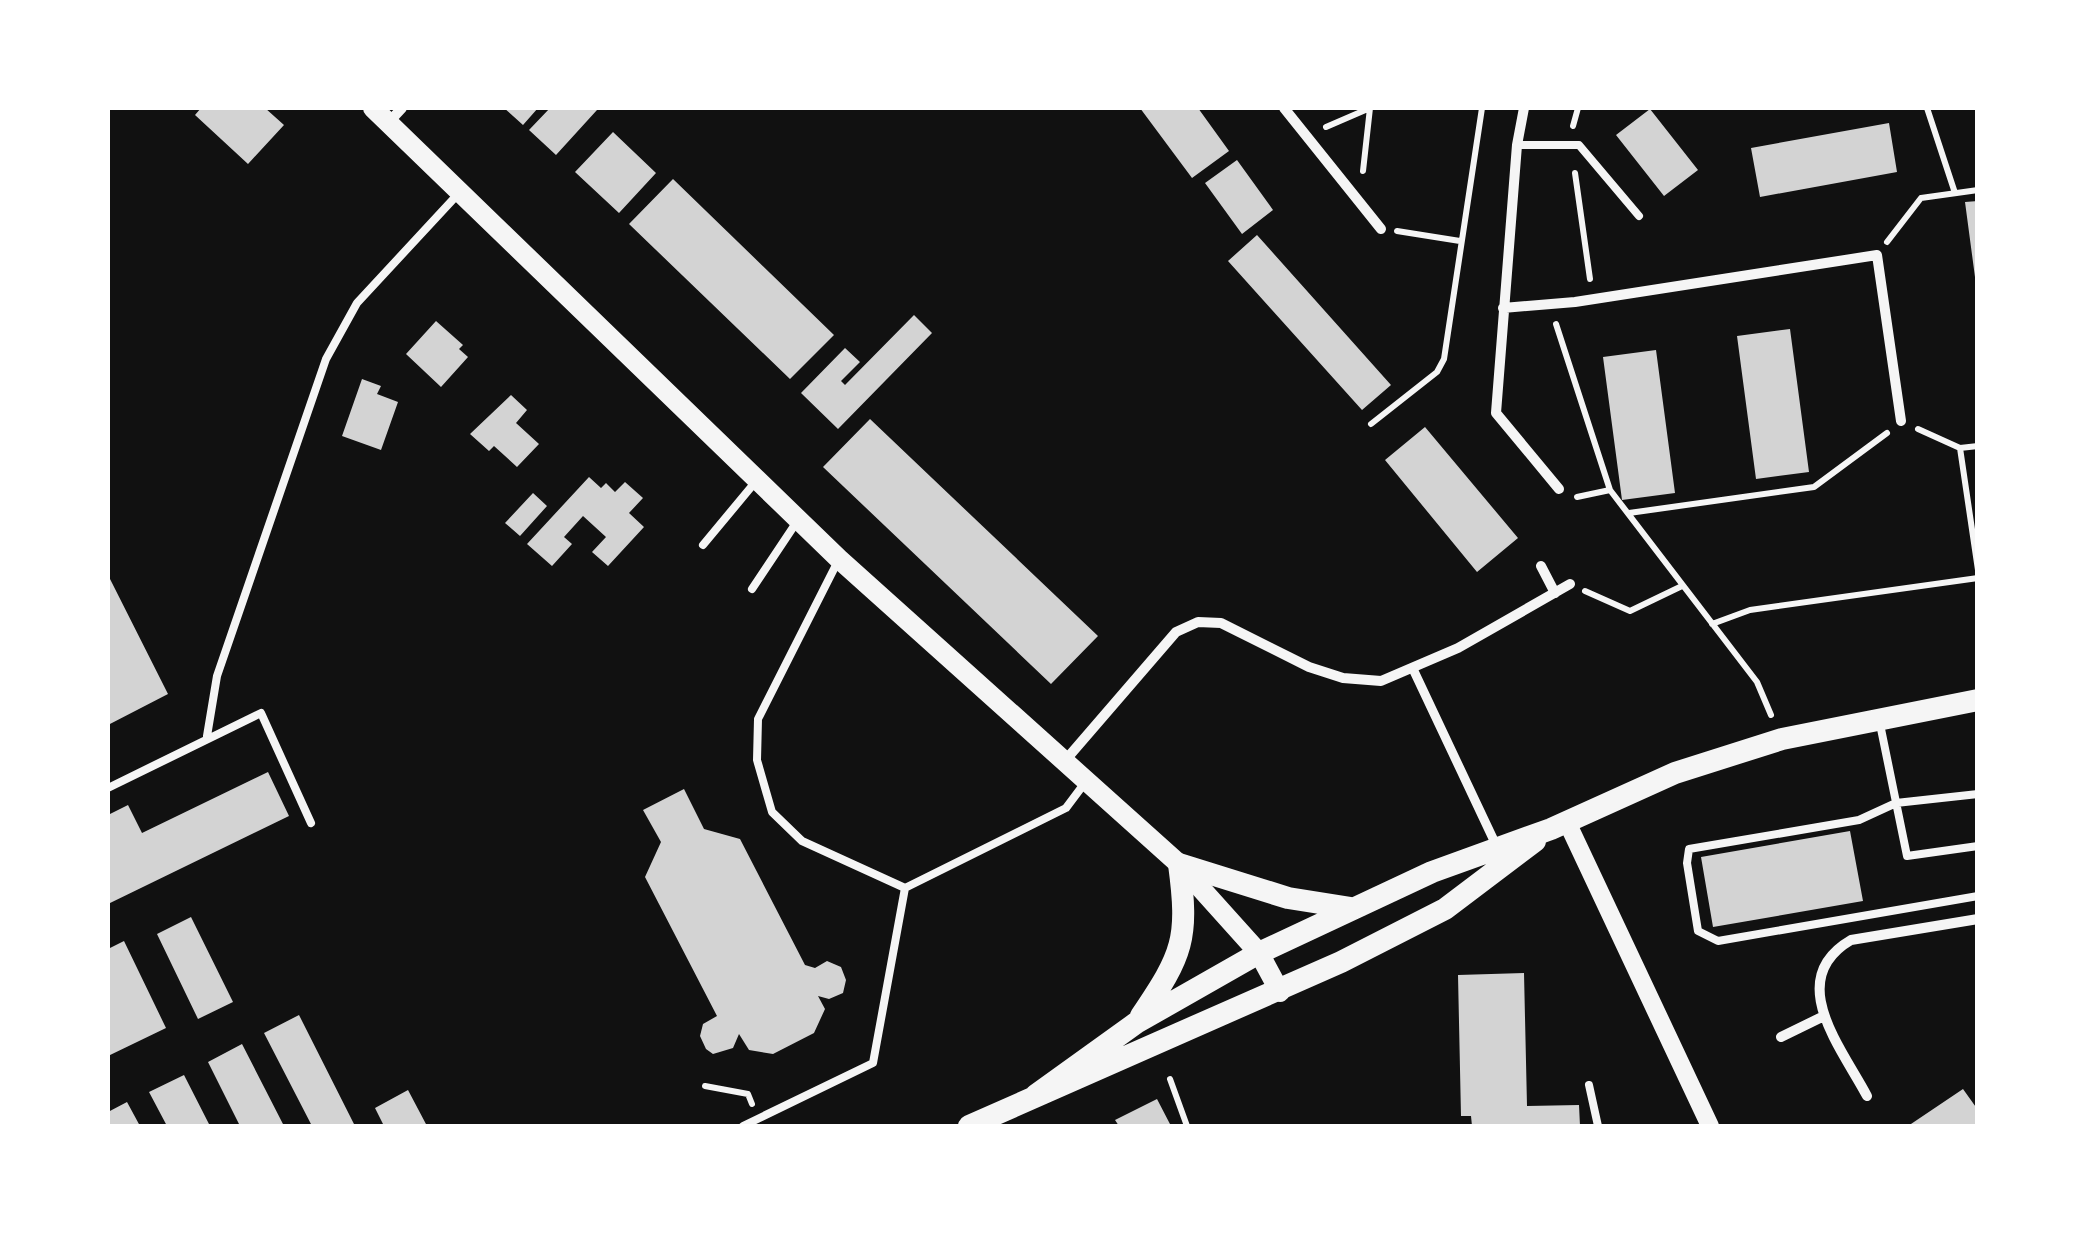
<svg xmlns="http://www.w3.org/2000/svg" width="2085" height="1234" font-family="'Noto Serif',serif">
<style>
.building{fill:#d3d3d3}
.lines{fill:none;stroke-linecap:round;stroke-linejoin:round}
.path{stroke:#f5f5f5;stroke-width:6}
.service{stroke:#f5f5f5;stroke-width:8}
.pedestrian{stroke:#f5f5f5;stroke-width:9}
.minor{stroke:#f5f5f5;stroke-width:10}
.tertiary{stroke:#f5f5f5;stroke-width:18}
.secondary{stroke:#f5f5f5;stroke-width:20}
.trunk{stroke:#f5f5f5;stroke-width:22}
</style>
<rect width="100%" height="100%" fill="#111"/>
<path class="building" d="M 201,108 L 265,108 L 284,125 L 248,164 L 195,115 Z
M 504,108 L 538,108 L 523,125 Z
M 550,108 L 597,110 L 556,155 L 529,130 Z
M 1140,108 L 1198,108 L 1229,151 L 1192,178 Z
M 1650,109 L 1698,170 L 1664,196 L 1616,135 Z
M 1889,123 L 1897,172 L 1760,197 L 1751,148 Z
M 613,132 L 656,173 L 619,213 L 575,172 Z
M 1237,160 L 1273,210 L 1242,234 L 1205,183 Z
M 673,179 L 834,335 L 790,379 L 629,224 Z
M 1978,201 L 1978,277 L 1975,277 L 1965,202 Z
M 1257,235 L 1391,385 L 1362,410 L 1228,261 Z
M 914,315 L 932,333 L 838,429 L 801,393 L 845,348 L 860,362 L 841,381 L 845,385 Z
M 436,321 L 463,345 L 459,349 L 468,357 L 441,387 L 406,354 Z
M 1790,329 L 1809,472 L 1756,479 L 1737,336 Z
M 1656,350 L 1675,493 L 1622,500 L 1603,357 Z
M 362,379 L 381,386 L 377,394 L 398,402 L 381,450 L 342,436 Z
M 511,395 L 527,410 L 516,423 L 539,444 L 517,467 L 494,446 L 489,451 L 470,434 Z
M 870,419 L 1098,636 L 1051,684 L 823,467 Z
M 1425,427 L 1518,538 L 1477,572 L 1385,460 Z
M 589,477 L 601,488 L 606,483 L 615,492 L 625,482 L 643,498 L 629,513 L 644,527 L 608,566 L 592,552 L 606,537 L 583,516 L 564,537 L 572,544 L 552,566 L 527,544 Z
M 533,493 L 547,506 L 520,536 L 505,523 Z
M 108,575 L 168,694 L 108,725 Z
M 268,772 L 289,816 L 108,904 L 108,815 L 128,805 L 142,833 Z
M 684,789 L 704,829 L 740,839 L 805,965 L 815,968 L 827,961 L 841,967 L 846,980 L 843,993 L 829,999 L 818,996 L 825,1009 L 814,1033 L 773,1054 L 749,1050 L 739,1034 L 733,1048 L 713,1054 L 706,1049 L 700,1036 L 703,1024 L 717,1016 L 645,877 L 661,842 L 643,810 Z
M 1850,831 L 1863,901 L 1713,927 L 1701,857 Z
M 191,917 L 233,1002 L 198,1019 L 157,934 Z
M 124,941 L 166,1028 L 108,1056 L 108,949 Z
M 1524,973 L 1527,1106 L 1579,1105 L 1580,1126 L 1472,1126 L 1471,1116 L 1461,1116 L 1458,975 Z
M 299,1015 L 355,1126 L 312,1126 L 264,1033 Z
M 242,1044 L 284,1126 L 240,1126 L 208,1062 Z
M 184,1075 L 210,1126 L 167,1126 L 149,1092 Z
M 1963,1089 L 1978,1110 L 1978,1126 L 1908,1126 Z
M 408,1090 L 427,1126 L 384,1126 L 375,1108 Z
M 1157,1099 L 1171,1126 L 1119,1126 L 1115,1120 Z
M 127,1102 L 140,1126 L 108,1126 L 108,1112 Z"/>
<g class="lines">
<path class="path" d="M 1927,108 L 1955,193
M 1573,126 L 1578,108
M 1326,127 L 1370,108
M 1363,171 L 1370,108
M 1575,173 L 1590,279
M 1397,231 L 1460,241
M 1887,242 L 1921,198 L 1978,190
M 1556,324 L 1610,490 L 1757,682 L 1771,715
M 1371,424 L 1437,372 L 1444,359 L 1482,108
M 1918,429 L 1960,448 L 1978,446
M 1960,448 L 1978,570
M 1577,497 L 1610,490
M 1629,513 L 1814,487 L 1887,433
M 1585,591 L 1630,611 L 1682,586
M 1712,624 L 1750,610 L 1978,578
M 1170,1079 L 1187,1126
M 705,1086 L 748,1094 L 752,1104"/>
<path class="service" d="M 1517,145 L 1579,145 L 1639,216
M 703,545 L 757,480
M 837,563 L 758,719 L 757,760 L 772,812 L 802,841 L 905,888
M 752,589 L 796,523
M 1880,724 L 1907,856 L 1978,846
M 207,736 L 217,676 L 326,359 L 357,303 L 459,193
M 108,788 L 261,713 L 311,823
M 1978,794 L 1896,803 L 1859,820 L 1689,849 L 1687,863 L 1698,931 L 1718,941 L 1978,896
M 1589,1085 L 1598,1126
M 743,1126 L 873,1063 L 905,888 L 1066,808 L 1084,784"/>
<path class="pedestrian" d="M 1413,669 L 1497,847"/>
<path class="minor" d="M 1284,108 L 1381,229
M 1524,108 L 1517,145 L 1496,413 L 1559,489
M 389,122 L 402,108
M 1503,308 L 1575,302 L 1877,255 L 1901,421
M 1541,566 L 1555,593
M 1063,763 L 1176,632 L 1198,622 L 1221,623 L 1309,667 L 1343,678 L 1381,681 L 1458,648 L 1570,584
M 1781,1037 L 1824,1016
M 1867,1096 C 1841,1047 1784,979 1851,940 L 1978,919"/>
<path class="tertiary" d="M 1567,822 L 1710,1126"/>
<path class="secondary" d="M 373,108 L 839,559 L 1179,864 L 1259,953 L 1280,992"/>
<path class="trunk" d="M 1141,1016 C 1183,954 1189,939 1179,864 L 1288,898 L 1351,908
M 1036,1095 L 1136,1023 L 1259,953 L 1432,872 L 1551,829 L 1675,773 L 1782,739 L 1978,700
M 969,1126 L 1341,962 L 1445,909 L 1535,841"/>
</g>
<rect width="2085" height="1234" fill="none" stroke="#ffffff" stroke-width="220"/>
</svg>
